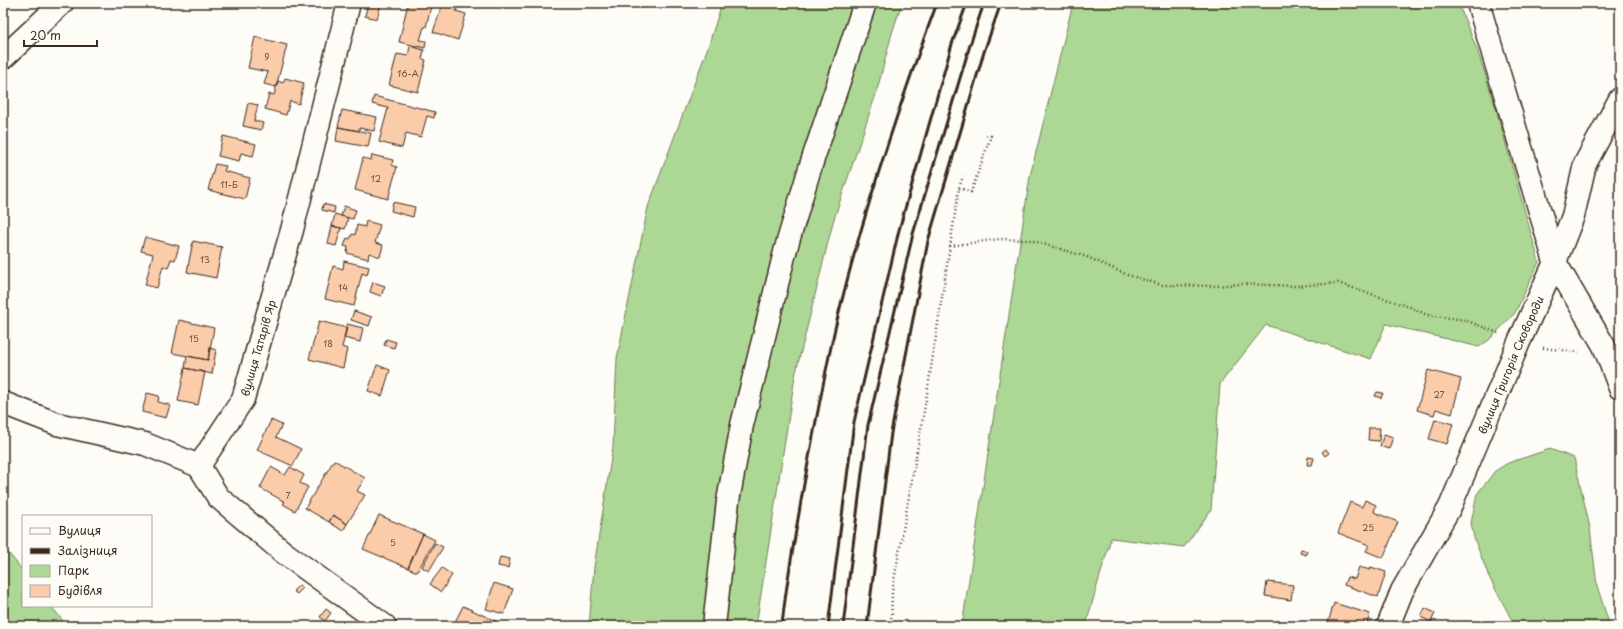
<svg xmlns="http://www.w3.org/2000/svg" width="1623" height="629" font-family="'Playpen Sans',sans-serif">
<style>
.green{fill:#add795;stroke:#74805a}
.building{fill:#fbccaa;stroke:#3b2a1e}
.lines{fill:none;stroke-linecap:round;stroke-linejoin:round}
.minor-casing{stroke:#3b2a1e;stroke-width:25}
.path{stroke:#3b2a1e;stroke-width:2.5;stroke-dasharray:1 3;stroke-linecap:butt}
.minor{stroke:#fdfcf7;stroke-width:22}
.rail{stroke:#3b2a1e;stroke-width:3}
.labels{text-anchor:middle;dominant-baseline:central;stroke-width:4;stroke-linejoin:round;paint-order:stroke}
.number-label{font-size:9px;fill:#6b5241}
.street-label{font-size:11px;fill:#3b2a1e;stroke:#fdfcf7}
</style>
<rect width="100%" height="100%" fill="#fdfcf7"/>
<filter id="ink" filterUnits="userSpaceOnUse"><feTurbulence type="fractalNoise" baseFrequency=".025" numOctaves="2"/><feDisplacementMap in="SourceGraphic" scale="8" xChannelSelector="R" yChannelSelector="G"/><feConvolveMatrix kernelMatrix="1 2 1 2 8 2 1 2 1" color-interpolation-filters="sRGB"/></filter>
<g filter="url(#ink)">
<path class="green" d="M 722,3 L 902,3 L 892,33 L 876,94 L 833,222 L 795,376 L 756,626 L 589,626 L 594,567 L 613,446 L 617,358 L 648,207 L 708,47 Z
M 1073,3 L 1458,3 L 1478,52 L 1495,105 L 1539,262 L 1515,313 L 1489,340 L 1479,347 L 1386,324 L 1371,359 L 1266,325 L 1220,384 L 1211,510 L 1184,547 L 1111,538 L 1086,624 L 1090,626 L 962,626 L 1030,176 Z
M 1550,449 L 1574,458 L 1590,528 L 1597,586 L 1610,626 L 1515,626 L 1489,577 L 1474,538 L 1471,523 L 1477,494 L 1495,471 L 1508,463 Z
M 3,546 L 23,571 L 23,606 L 51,606 L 67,626 L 3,626 Z"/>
<path class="building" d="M 368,3 L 381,4 L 377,19 L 365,16 Z
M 408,3 L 419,3 L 431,6 L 426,27 L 424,27 L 420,40 L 426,41 L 425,48 L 399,42 Z
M 443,3 L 450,3 L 458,6 L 456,11 L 466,14 L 458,40 L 433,32 Z
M 255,37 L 287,45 L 276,87 L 264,84 L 268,72 L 248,68 Z
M 410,46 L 424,50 L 422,59 L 426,60 L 418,92 L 389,85 L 397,54 L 408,56 Z
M 285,78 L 304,83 L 299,104 L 290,101 L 286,115 L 265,109 L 269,94 L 274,95 L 278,81 L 283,83 Z
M 374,96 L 435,112 L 434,118 L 427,116 L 421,137 L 406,133 L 402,148 L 379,142 L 388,108 L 372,104 Z
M 248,103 L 258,105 L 254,121 L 263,123 L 261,130 L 243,126 Z
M 342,110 L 377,117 L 374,131 L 359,128 L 359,131 L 338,127 Z
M 338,127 L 371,133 L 368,147 L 336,141 Z
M 223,136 L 256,144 L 253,156 L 241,153 L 239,161 L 218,156 Z
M 372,155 L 393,160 L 392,165 L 397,167 L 388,199 L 355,190 L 363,158 L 371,160 Z
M 215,164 L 226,166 L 224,171 L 250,178 L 245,199 L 208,190 Z
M 393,202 L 415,207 L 413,217 L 391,211 Z
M 323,204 L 335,207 L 334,213 L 322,210 Z
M 344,206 L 356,210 L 353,219 L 341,216 Z
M 335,214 L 348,218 L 345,229 L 332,226 Z
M 366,221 L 380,225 L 375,243 L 383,245 L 380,257 L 369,253 L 368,259 L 347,253 L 348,247 L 344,246 L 347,238 L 350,239 L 352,234 L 355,235 L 357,225 L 365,227 Z
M 332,226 L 341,228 L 336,246 L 328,244 Z
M 145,237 L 179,246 L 175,260 L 171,259 L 168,268 L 163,266 L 157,288 L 145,285 L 153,254 L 141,251 Z
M 193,241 L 222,247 L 216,278 L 187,272 Z
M 344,261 L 369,267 L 367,275 L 362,273 L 354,306 L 325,299 L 333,266 L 343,269 Z
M 373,282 L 385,286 L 381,296 L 370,292 Z
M 354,311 L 372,317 L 369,326 L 351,320 Z
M 179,320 L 214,328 L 208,360 L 172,353 Z
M 319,321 L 347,328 L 342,347 L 347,349 L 343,368 L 309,359 Z
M 347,324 L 363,328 L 360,342 L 344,338 Z
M 386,339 L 396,342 L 394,348 L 384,345 Z
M 210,348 L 216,350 L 212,374 L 185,368 L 187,356 L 208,360 Z
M 377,365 L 390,370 L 382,396 L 368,391 Z
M 185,368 L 205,372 L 198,405 L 178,401 Z
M 1428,370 L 1461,379 L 1452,414 L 1436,409 L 1434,415 L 1417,410 Z
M 1377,392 L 1383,393 L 1381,398 L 1375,396 Z
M 147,393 L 159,396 L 158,402 L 170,405 L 166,418 L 142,412 Z
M 1435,419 L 1453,424 L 1447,444 L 1429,439 Z
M 271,420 L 282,425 L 276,437 L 301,449 L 293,466 L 257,450 Z
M 1369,428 L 1380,428 L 1379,441 L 1368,440 Z
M 1384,434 L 1393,437 L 1389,449 L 1380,446 Z
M 1326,449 L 1329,453 L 1325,456 L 1322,452 Z
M 1308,457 L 1314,458 L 1312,465 L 1307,465 Z
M 334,460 L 365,478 L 357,491 L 365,495 L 347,524 L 333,515 L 329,522 L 305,508 Z
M 271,467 L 285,475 L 290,467 L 304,475 L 300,483 L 308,487 L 295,511 L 283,504 L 285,502 L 260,488 Z
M 1365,500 L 1376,505 L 1374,512 L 1398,522 L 1383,558 L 1366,551 L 1369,545 L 1338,533 L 1350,502 L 1362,507 Z
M 333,515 L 347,524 L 343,531 L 329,522 Z
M 379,515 L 423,534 L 408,568 L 363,549 Z
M 423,534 L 435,540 L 417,572 L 408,568 Z
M 435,543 L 443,547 L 429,571 L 422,567 Z
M 1301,549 L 1307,551 L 1306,555 L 1300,553 Z
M 500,557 L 510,559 L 508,568 L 498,566 Z
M 1359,567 L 1370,570 L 1371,567 L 1386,572 L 1378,597 L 1344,585 L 1347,577 L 1355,579 Z
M 442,568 L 452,575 L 441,592 L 430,584 Z
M 1267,582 L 1293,585 L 1291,600 L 1265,596 Z
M 494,583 L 513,589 L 504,614 L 486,609 Z
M 299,585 L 303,588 L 297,594 L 293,591 Z
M 1334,603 L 1370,614 L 1366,626 L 1327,626 Z
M 463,606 L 502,624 L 501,626 L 453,626 Z
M 1425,608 L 1435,613 L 1431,622 L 1421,617 Z
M 326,609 L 331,613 L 325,621 L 320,617 Z"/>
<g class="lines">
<g class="minor-casing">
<g id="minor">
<path d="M 349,3 L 292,230 L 243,399 L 199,466 L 218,497 L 283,552 L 385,626"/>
<path d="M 1478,3 L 1555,262 L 1604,346 L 1620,388"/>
<path d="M 3,58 L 62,3"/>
<path d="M 3,403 L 57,424 L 145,444 L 199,466"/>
<path d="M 714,626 L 728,501 L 742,425 L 786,248 L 810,168 L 865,3"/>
<path id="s1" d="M 1388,626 L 1402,591 L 1450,507 L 1519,342 L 1555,262 L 1573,216 L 1585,164 L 1620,99"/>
</g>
</g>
<path class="path" d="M 959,188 L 971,192 L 991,136 L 985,135
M 950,246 L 999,239 L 1030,240 L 1087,257 L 1128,275 L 1162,285 L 1215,286 L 1241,284 L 1297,286 L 1338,283 L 1410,307 L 1427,315 L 1465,320 L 1498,333
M 1543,348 L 1579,352
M 891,626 L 892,592 L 926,400 L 959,188 L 963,176"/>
<use href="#minor" class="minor"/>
<path class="rail" d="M 782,626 C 786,582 795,539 802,495 C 812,441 822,387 834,333 C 860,221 897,111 937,3
M 828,626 L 854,422 L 899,230 L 952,44 L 967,3
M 843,626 L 868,425 L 913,234 L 970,45 L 984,3
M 867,626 L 891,433 L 928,241 L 984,52 L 1001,3"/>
</g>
</g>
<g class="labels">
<g class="number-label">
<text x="267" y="56">9</text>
<text x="408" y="73">16-А</text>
<text x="376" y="178">12</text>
<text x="229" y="184">11-Б</text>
<text x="205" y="259">13</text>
<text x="343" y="287">14</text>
<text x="194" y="338">15</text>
<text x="328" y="343">18</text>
<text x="1439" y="394">27</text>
<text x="288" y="495">7</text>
<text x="1368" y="527">25</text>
<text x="393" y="542">5</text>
</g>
<g class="street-label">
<text transform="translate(258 348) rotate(-74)">вулиця Татарів Яр</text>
<text stroke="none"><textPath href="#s1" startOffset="289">вулиця Григорія Сковороди</textPath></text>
</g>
</g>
<rect width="1623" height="629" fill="none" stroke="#fdfcf7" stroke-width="16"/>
<rect x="8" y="8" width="1607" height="613" fill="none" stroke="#3b2a1e" stroke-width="1.5" filter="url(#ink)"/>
<rect x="22" y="515" width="130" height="92" fill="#fdfcf7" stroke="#afa8a0"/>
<rect x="30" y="528" width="20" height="6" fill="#fdfcf7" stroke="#afa8a0"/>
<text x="58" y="535" font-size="12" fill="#3b2a1e">Вулиця</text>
<rect x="30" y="548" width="20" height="6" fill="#3b2a1e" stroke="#afa8a0"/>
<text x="58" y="555" font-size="12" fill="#3b2a1e">Залізниця</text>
<rect x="30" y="565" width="20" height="12" fill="#add795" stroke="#afa8a0"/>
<text x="58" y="575" font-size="12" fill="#3b2a1e">Парк</text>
<rect x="30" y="585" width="20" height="12" fill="#fbccaa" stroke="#afa8a0"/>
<text x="58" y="595" font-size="12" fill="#3b2a1e">Будівля</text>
<path d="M24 40v6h73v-6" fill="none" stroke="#3b2a1e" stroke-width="2"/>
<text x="30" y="40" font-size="12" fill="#3b2a1e" stroke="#fdfcf7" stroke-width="3" paint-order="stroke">20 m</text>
</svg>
